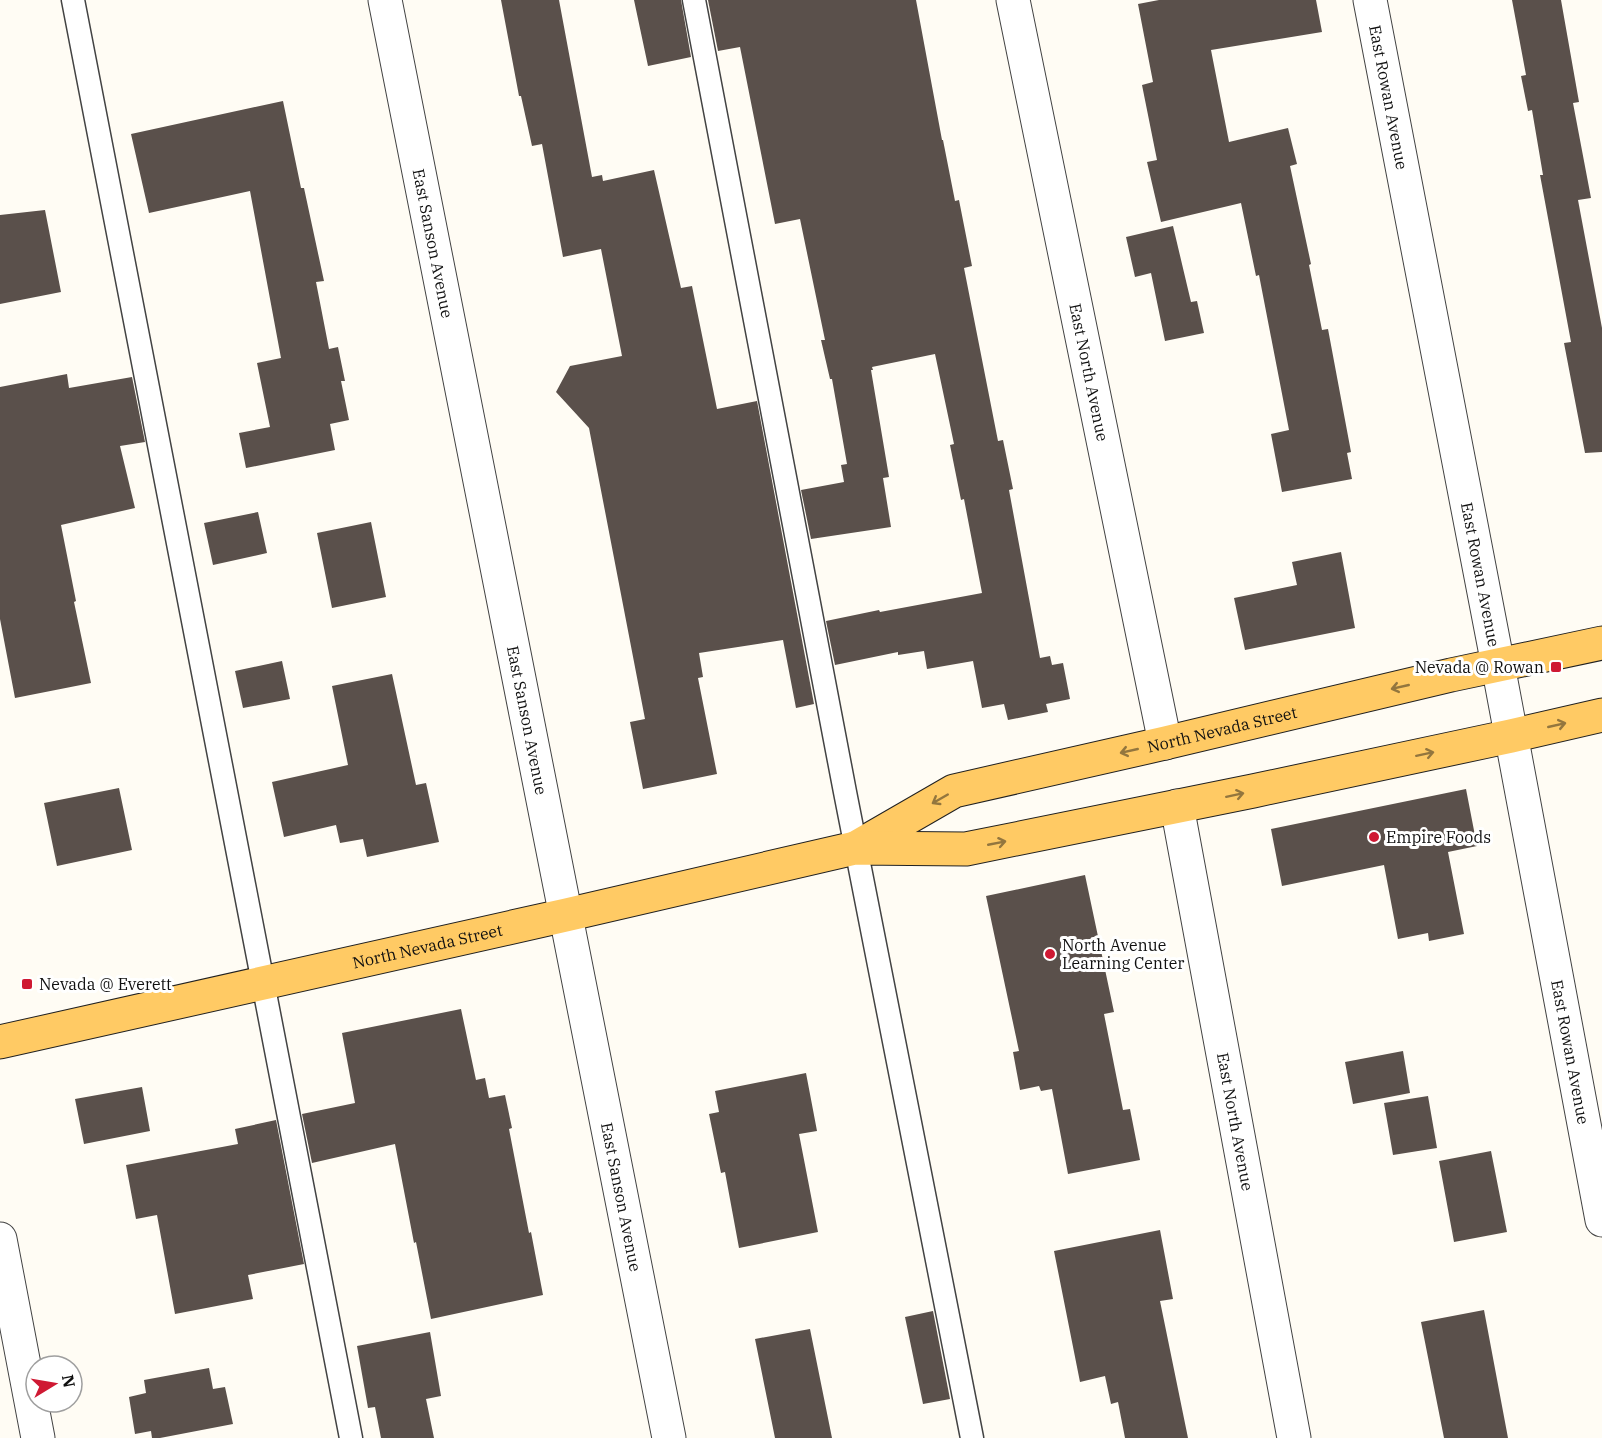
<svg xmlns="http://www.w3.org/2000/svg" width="1602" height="1438" font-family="'IBM Plex Serif',serif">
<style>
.building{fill:#5a504b}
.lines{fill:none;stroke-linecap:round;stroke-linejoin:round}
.service-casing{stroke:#434343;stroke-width:25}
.minor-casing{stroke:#434343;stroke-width:35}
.tertiary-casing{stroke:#434343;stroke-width:35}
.primary-casing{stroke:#212121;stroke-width:35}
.service{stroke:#fff;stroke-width:22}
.minor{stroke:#fff;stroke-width:33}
.tertiary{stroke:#fff;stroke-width:33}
.primary{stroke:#ffca64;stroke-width:33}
.oneway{stroke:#93763e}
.poi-dot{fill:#cf1933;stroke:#fff;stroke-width:2}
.labels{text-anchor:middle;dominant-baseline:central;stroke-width:6;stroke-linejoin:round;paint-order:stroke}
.street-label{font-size:16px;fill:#101010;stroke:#fff}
.poi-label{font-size:16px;fill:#101010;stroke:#fff;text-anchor:start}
</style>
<rect width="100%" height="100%" fill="#fffcf4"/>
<path class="building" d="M 501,0 L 559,0 L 592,177 L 602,175 L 603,181 L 654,170 L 681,288 L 692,286 L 717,409 L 757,401 L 814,704 L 796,708 L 783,640 L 699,653 L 703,677 L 698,678 L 717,774 L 643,789 L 630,722 L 645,719 L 589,428 L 556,392 L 570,366 L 622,356 L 601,249 L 563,257 L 542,144 L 532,146 L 521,96 L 519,96 Z
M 634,0 L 681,0 L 691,57 L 648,66 Z
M 708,0 L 916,0 L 942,140 L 943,140 L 955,201 L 959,200 L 972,266 L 964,268 L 998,441 L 1003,440 L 1013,489 L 1009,490 L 1040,658 L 1050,656 L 1052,665 L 1063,663 L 1070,699 L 1046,704 L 1048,712 L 1008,720 L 1004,704 L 982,708 L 973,661 L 927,669 L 924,651 L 898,655 L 898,652 L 835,665 L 826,621 L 879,610 L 880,612 L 982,593 L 964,499 L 961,500 L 950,445 L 954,444 L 935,354 L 872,367 L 873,370 L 871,370 L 889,477 L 883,478 L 891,527 L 811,539 L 801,490 L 844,482 L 841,465 L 847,464 L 832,379 L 830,379 L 821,340 L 825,340 L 800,219 L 775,224 L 740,47 L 718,51 Z
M 1159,0 L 1316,0 L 1322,32 L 1211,50 L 1229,142 L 1288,128 L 1297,164 L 1290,166 L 1311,264 L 1309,265 L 1322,330 L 1328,329 L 1351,452 L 1347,453 L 1352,479 L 1282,492 L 1271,434 L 1289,430 L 1259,275 L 1256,276 L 1241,203 L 1161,222 L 1147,162 L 1157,160 L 1142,85 L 1153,82 L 1138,4 Z
M 1512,0 L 1561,0 L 1579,102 L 1573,103 L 1591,198 L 1578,200 L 1602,328 L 1602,452 L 1585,453 L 1564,343 L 1571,342 L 1540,175 L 1543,175 L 1532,110 L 1528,111 L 1521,76 L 1526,75 Z
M 283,101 L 301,188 L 304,188 L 324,281 L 316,282 L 329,349 L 338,347 L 345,381 L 341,381 L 349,420 L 330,424 L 335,450 L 246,468 L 239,433 L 270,427 L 257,363 L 281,358 L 250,191 L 149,213 L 131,134 Z
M 45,210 L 61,292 L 0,304 L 0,215 Z
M 1173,226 L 1191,302 L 1197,301 L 1204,333 L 1165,341 L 1151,273 L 1135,277 L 1126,237 Z
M 67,374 L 69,388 L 132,377 L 145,442 L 120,446 L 135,508 L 61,525 L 76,601 L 74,602 L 91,683 L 15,698 L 0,619 L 0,387 Z
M 258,512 L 267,553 L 213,565 L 204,523 Z
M 371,522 L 386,597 L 332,608 L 317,533 Z
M 1341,552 L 1355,628 L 1245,650 L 1234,598 L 1297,585 L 1292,562 Z
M 282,661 L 290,699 L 243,708 L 235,671 Z
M 392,674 L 416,785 L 426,783 L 439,842 L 367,857 L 363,839 L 340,843 L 336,825 L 284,837 L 272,782 L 348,765 L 332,686 Z
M 119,788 L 132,850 L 57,866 L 44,803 Z
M 1466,789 L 1477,846 L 1448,852 L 1464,934 L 1429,941 L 1428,933 L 1398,939 L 1384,865 L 1282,886 L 1271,829 Z
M 1085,875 L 1114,1012 L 1104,1014 L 1123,1110 L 1130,1109 L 1140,1160 L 1068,1174 L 1052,1089 L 1041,1091 L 1039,1086 L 1020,1090 L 1013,1052 L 1019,1051 L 986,896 Z
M 461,1009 L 476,1080 L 485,1078 L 489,1098 L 505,1095 L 512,1128 L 509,1129 L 529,1233 L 531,1232 L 543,1295 L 431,1319 L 416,1242 L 414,1243 L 395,1144 L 312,1163 L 302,1114 L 355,1103 L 342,1033 Z
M 1403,1051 L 1410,1093 L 1353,1104 L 1345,1062 Z
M 806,1073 L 817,1131 L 799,1134 L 818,1232 L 739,1248 L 725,1172 L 721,1173 L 709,1114 L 719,1112 L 715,1091 Z
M 142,1087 L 150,1131 L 84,1144 L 75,1099 Z
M 1428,1096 L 1437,1148 L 1393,1155 L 1384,1103 Z
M 276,1120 L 304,1264 L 248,1275 L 253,1299 L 175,1314 L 157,1215 L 136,1219 L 126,1165 L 238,1144 L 235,1129 Z
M 1491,1151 L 1507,1232 L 1454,1242 L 1439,1161 Z
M 1160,1230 L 1173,1299 L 1160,1301 L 1188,1438 L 1125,1438 L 1118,1402 L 1111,1404 L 1105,1376 L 1080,1382 L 1054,1251 Z
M 1484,1310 L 1508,1438 L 1444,1438 L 1421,1322 Z
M 933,1311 L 950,1399 L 923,1404 L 905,1317 Z
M 810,1329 L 832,1438 L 775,1438 L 755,1339 Z
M 430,1332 L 441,1396 L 426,1399 L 434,1438 L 381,1438 L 375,1407 L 368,1408 L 357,1346 Z
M 209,1368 L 213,1389 L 225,1387 L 233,1424 L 160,1438 L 152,1438 L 151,1431 L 135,1434 L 129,1397 L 146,1393 L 144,1380 Z"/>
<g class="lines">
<g class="service-casing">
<path id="service" d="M 73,0 L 351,1438
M 694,0 L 845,792 L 972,1438"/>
</g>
<g class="minor-casing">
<g id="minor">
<path id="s1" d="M 385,0 L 669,1438"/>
<path id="s2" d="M 1013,0 L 1165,743"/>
<path id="s3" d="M 1177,806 L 1294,1438"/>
<path d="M 0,1239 L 38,1438"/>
</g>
</g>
<g class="tertiary-casing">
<g id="tertiary">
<path id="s4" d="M 1370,0 L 1498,665 L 1602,1220"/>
</g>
</g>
<g class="primary-casing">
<g id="primary">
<path id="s5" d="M 857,847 L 954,791 L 1165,743 L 1451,675 L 1602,643"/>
<path id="s6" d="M 0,1042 L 566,915 L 855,848 L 966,849 L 1253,791 L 1511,736 L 1602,715"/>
</g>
</g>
<use href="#service" class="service"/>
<use href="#minor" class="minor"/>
<use href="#tertiary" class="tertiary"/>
<use href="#primary" class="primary"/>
</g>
<defs><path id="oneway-shaft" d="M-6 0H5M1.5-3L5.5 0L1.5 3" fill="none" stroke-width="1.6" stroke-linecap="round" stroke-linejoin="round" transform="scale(1.5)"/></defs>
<g class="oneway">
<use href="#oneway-shaft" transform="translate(1400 687) rotate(167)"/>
<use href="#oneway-shaft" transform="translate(1557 725) rotate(-13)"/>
<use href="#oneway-shaft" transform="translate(1129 751) rotate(167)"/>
<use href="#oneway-shaft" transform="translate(1425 754) rotate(-12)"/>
<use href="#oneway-shaft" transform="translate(1235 795) rotate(-12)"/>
<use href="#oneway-shaft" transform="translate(940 799) rotate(150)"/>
<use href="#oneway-shaft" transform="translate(997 843) rotate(-11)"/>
</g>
<g class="poi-dot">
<rect x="1550" y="661" width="12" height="12" rx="3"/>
<circle cx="1374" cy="837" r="6"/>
<circle cx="1050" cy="954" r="6"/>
<rect x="21" y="978" width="12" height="12" rx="3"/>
</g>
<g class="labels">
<g class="street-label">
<text stroke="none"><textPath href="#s4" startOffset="99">East Rowan Avenue</textPath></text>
<text stroke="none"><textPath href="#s1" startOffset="248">East Sanson Avenue</textPath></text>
<text stroke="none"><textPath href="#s2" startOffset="380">East North Avenue</textPath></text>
<text stroke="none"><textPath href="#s4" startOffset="585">East Rowan Avenue</textPath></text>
<text stroke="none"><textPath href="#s1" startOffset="734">East Sanson Avenue</textPath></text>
<text stroke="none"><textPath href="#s5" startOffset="387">North Nevada Street</textPath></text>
<text stroke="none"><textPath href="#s6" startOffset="438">North Nevada Street</textPath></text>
<text stroke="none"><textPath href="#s4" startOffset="1071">East Rowan Avenue</textPath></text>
<text stroke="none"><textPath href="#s3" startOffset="321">East North Avenue</textPath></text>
<text stroke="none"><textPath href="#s1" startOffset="1220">East Sanson Avenue</textPath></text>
</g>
<g class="poi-label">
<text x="1544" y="667" text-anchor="end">Nevada @ Rowan</text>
<text x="1386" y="837">Empire Foods</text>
<text x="1062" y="945">North Avenue<tspan x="1062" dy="18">Learning Center</tspan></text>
<text x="39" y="984">Nevada @ Everett</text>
</g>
</g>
<g transform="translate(54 1384) rotate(79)"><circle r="28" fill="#ffffff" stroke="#9f9f9f" stroke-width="1.5"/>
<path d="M0-4.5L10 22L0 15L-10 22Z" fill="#cf1933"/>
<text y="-9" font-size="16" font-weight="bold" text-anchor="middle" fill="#101010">N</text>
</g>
</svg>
